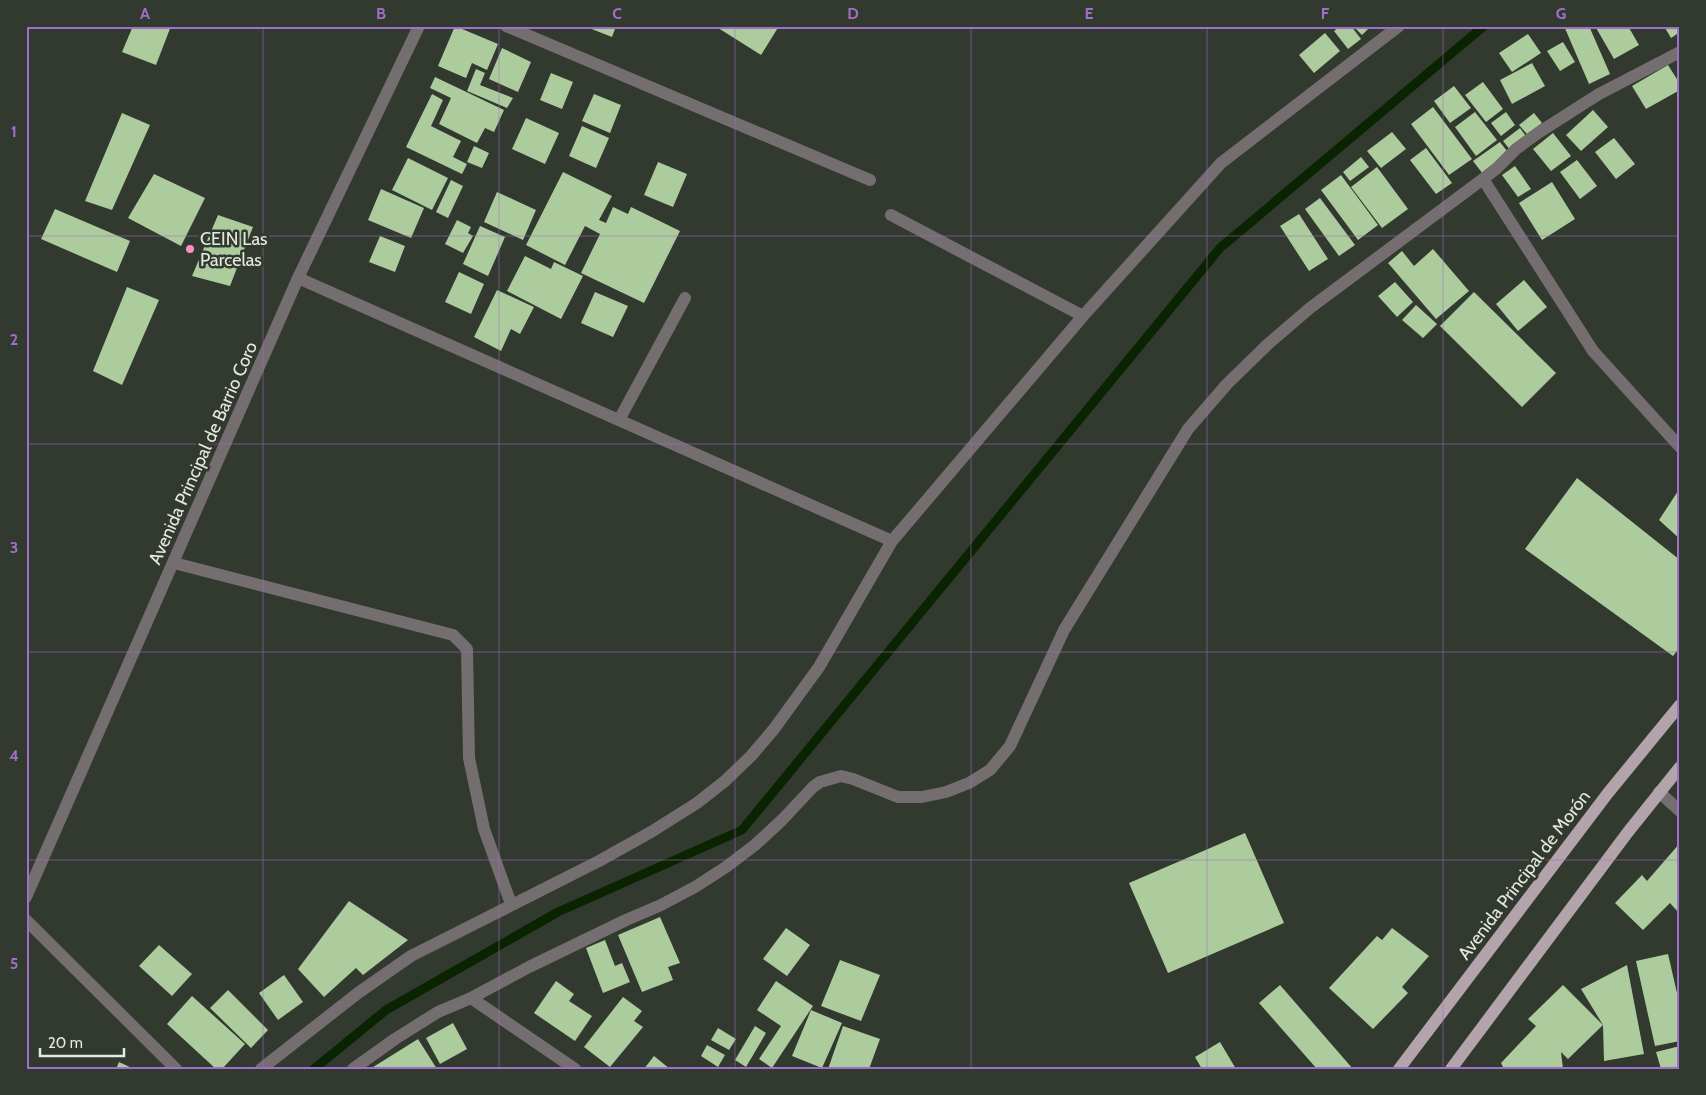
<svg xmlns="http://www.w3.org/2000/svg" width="1706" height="1095" font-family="Cabin,sans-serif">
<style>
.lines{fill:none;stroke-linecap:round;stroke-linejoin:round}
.stream{stroke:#0a2300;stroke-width:9}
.building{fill:#adcc9e}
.minor{stroke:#756e71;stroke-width:12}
.major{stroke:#b2a4aa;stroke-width:12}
.grid{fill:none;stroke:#a06ecb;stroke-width:1;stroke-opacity:0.55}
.poi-dot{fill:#fb8fc4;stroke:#32392e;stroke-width:2}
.labels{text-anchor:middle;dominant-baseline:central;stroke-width:5;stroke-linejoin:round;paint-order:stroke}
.poi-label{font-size:18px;fill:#e4e9e2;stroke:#32392e;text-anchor:start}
.street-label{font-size:18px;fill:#e4e9e2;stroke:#32392e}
.neatline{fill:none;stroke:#a06ecb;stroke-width:2}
.grid-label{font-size:16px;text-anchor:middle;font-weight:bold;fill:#a06ecb}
</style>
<rect width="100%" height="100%" fill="#32392e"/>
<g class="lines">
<path class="stream" d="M 314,1069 L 386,1010 L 558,912 L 742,830 L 1220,248 L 1484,26"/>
</g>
<path class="building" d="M 133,26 L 171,26 L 156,65 L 122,52 Z
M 455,26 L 498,44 L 487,70 L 472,63 L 466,78 L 438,66 Z
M 584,26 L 616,26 L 612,37 Z
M 715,26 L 779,26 L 761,55 Z
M 1340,26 L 1351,26 L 1361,39 L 1348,49 L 1334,31 Z
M 1353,26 L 1371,26 L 1362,35 Z
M 1564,26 L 1589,26 L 1610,74 L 1589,84 Z
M 1595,26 L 1628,26 L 1639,45 L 1614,59 Z
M 1664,26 L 1680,26 L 1680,32 L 1671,38 Z
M 1325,33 L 1340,51 L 1314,73 L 1299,55 Z
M 1528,34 L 1541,53 L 1512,72 L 1499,53 Z
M 1563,42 L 1575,62 L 1560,71 L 1547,51 Z
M 502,48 L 531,62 L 518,92 L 489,79 Z
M 1532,63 L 1545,86 L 1512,104 L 1500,80 Z
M 1668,65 L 1680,84 L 1680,90 L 1646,109 L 1632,86 Z
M 476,69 L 485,73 L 480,85 L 513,98 L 507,108 L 467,91 Z
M 551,73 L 573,82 L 562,109 L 540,100 Z
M 435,77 L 504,110 L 494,132 L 485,128 L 477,143 L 439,124 L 451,98 L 430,88 Z
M 1483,82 L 1503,109 L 1486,122 L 1465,95 Z
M 1454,86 L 1471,108 L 1450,123 L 1434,101 Z
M 432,94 L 443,100 L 431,126 L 461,141 L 453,157 L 467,164 L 462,174 L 406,147 Z
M 594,94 L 621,105 L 610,133 L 582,121 Z
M 1433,107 L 1472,159 L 1449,175 L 1411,124 Z
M 1593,110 L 1608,127 L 1581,151 L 1566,135 Z
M 1475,112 L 1497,140 L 1476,156 L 1455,127 Z
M 1506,112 L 1515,125 L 1501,136 L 1491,123 Z
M 122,113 L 150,125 L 112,210 L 85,201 Z
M 1534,113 L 1542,123 L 1527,134 L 1519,125 Z
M 526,118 L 559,133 L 545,164 L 512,149 Z
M 582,126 L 609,138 L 596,168 L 569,156 Z
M 1520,128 L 1528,139 L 1511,151 L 1503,141 Z
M 1392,132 L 1406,149 L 1381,168 L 1367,151 Z
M 1553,133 L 1571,156 L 1551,171 L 1533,149 Z
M 1614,138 L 1635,164 L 1616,179 L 1595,152 Z
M 1500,142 L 1510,155 L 1483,174 L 1473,161 Z
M 474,146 L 489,153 L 482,168 L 467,162 Z
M 1426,148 L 1452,183 L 1436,194 L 1410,160 Z
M 1361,157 L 1369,167 L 1350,181 L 1343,172 Z
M 408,158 L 448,178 L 432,210 L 392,190 Z
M 1577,160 L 1597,186 L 1580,199 L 1560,172 Z
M 658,162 L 687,174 L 673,207 L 644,195 Z
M 1515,166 L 1531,189 L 1518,197 L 1502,175 Z
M 1377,167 L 1408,209 L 1382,228 L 1351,187 Z
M 563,172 L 612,196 L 599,220 L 606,223 L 613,207 L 628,214 L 631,207 L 680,231 L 644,303 L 581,273 L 600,234 L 585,226 L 565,265 L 526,245 Z
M 154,174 L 205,198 L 181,246 L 128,218 Z
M 1341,175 L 1378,225 L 1358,240 L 1321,190 Z
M 451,180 L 463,186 L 448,218 L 436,212 Z
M 1552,182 L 1575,219 L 1542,240 L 1519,203 Z
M 381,189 L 424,208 L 411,238 L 368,220 Z
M 497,192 L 536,210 L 523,240 L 484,222 Z
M 1320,198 L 1355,245 L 1339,256 L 1305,209 Z
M 55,209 L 130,241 L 117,272 L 41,239 Z
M 1299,214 L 1328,259 L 1309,271 L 1280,226 Z
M 218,215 L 253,227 L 230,286 L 192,276 Z
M 457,220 L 471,227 L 468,233 L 473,236 L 463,253 L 445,244 Z
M 480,226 L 505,237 L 488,276 L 463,264 Z
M 380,236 L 405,246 L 395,272 L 369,262 Z
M 1433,249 L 1469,291 L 1436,319 L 1388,263 L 1402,251 L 1414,266 Z
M 525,256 L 551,269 L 554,262 L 583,276 L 561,319 L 507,291 Z
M 459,272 L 484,284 L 471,314 L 445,302 Z
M 1524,280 L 1547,307 L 1518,331 L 1496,304 Z
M 1395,282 L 1413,302 L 1397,317 L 1378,296 Z
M 127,287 L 159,300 L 122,385 L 93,371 Z
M 497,290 L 534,307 L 520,334 L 511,329 L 501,351 L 474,337 Z
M 595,292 L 628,306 L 613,337 L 581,323 Z
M 1474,292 L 1556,373 L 1522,407 L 1440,326 Z
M 1416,305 L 1437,324 L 1423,338 L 1402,320 Z
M 1577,478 L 1680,560 L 1680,647 L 1673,656 L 1525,549 Z
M 1680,488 L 1680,539 L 1659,520 Z
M 1245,833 L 1284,923 L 1168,973 L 1129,883 Z
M 1680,843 L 1680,910 L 1678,912 L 1670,903 L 1643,930 L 1615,903 L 1642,875 L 1647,881 Z
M 349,901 L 408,940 L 363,975 L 356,968 L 324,997 L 298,969 Z
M 660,917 L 680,963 L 668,967 L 673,980 L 642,992 L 618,935 Z
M 786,928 L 810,945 L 787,976 L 763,959 Z
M 1392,928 L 1429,956 L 1402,987 L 1408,993 L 1373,1029 L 1329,988 L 1377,936 L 1382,940 Z
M 605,940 L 615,966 L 622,963 L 630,982 L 603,993 L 586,948 Z
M 159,945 L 192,974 L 172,996 L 139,966 Z
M 1668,954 L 1680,1006 L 1680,1041 L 1655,1046 L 1636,961 Z
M 840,960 L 880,975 L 861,1021 L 821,1006 Z
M 1627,965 L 1644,1054 L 1604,1061 L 1603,1025 L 1581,989 Z
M 284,975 L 303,1002 L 278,1020 L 259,993 Z
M 556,981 L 574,994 L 569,1001 L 592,1016 L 575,1041 L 534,1013 Z
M 776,981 L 813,1006 L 772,1068 L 759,1059 L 781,1026 L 757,1010 Z
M 1280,985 L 1353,1069 L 1317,1069 L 1259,1003 Z
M 1563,985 L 1603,1025 L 1568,1059 L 1561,1052 L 1563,1069 L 1504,1069 L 1501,1063 L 1536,1026 L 1528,1019 Z
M 228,990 L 268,1030 L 251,1048 L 210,1008 Z
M 192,996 L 245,1044 L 222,1069 L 216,1069 L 167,1024 Z
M 623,997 L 642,1011 L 634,1021 L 643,1027 L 610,1067 L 584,1047 Z
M 811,1010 L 842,1023 L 822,1068 L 792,1056 Z
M 453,1023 L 467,1049 L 440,1064 L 426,1038 Z
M 755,1026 L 766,1033 L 746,1067 L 735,1060 Z
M 843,1026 L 880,1039 L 869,1069 L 828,1069 Z
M 718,1028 L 736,1039 L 729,1050 L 711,1040 Z
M 418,1039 L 437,1069 L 370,1069 Z
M 1220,1042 L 1236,1069 L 1202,1069 L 1195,1057 Z
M 707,1045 L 725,1055 L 718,1067 L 701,1056 Z
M 1680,1046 L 1680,1069 L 1661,1069 L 1656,1052 Z
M 654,1056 L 670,1069 L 644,1069 Z
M 119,1062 L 134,1069 L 116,1069 Z"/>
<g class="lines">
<path class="minor" d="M 506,26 L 870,180
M 1483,179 L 1497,168 L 1516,149 L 1538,133 L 1599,94 L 1680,52
M 891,215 L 1083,316
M 298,278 L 892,541
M 619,420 L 685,298
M 174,563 L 453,635 L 467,649 L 469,758 L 484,829 L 511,904
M 1659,792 L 1680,811
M 26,897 L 298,278 L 419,26
M 26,920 L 176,1069
M 471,998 L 575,1069
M 261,1069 L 358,993 L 411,956 L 599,861 L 651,832 L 697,803 L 725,781 L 751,756 L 774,729 L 819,667 L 892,541 L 1083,316 L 1221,163 L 1399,26
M 353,1069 L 395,1039 L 438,1012 L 471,998 L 529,967 L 626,920 L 661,905 L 695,887 L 726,867 L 755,845 L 782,820 L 813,787 L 820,782 L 841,776 L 853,779 L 898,797 L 922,797 L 946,792 L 969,783 L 990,770 L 1010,746 L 1064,630 L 1188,429 L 1227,384 L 1268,344 L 1310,308 L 1483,179 L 1593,351 L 1680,447"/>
<path class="major" d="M 1399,1069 L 1608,793 L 1680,705
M 1451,1069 L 1628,832 L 1680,767"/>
</g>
<path class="grid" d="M 263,26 L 263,1069M 499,26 L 499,1069M 735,26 L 735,1069M 971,26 L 971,1069M 1207,26 L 1207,1069M 1443,26 L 1443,1069M 26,236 L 1680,236M 26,444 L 1680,444M 26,652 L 1680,652M 26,860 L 1680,860"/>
<circle class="poi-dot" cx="190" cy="249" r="5"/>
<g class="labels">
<g class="poi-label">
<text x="200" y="239">CEIN Las<tspan x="200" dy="21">Parcelas</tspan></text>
</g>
<g class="street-label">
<text transform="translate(203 453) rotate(-66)">Avenida Principal de Barrio Coro</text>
<text transform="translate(1524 875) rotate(-53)">Avenida Principal de Morón</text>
</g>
</g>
<rect width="1706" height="1095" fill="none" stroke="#32392e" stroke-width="55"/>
<path d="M40 1048v8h84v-8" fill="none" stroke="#e4e9e2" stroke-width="2.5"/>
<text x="48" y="1048" font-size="15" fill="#e4e9e2" stroke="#32392e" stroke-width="4" paint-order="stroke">20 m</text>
<rect x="28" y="28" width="1650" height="1040" class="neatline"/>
<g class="grid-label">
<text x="145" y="19">A</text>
<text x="381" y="19">B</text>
<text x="617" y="19">C</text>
<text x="853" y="19">D</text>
<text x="1089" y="19">E</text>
<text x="1325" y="19">F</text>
<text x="1561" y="19">G</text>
<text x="14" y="137">1</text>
<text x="14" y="345">2</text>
<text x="14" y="553">3</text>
<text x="14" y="761">4</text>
<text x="14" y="969">5</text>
</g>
</svg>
